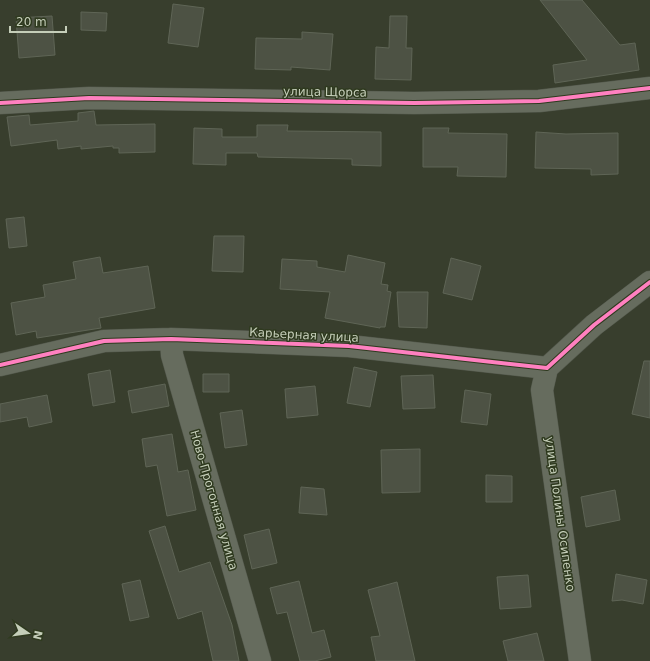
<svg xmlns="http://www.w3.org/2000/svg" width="650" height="661" font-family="'DejaVu Sans',sans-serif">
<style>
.building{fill:#4d5244;stroke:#5f6556}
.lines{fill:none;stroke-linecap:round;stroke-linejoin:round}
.minor-casing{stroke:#53584c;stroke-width:23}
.minor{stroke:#666c5e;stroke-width:22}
.cycleway-casing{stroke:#2f3a1f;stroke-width:6}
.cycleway{stroke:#ff80c0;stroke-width:4}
.labels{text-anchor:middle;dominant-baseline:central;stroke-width:3;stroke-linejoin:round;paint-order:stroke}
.street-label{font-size:12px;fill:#c5ceb9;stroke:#2f3a1f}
</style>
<rect width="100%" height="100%" fill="#383e2d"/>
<path class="building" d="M 540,0 L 582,0 L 620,45 L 635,43 L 639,70 L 555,83 L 553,65 L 587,60 Z
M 173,4 L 204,8 L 198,47 L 168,43 Z
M 81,12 L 107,13 L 106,31 L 81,30 Z
M 52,16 L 55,55 L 19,58 L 16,18 Z
M 390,16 L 407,16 L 406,48 L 412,48 L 411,80 L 375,79 L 376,47 L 389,48 Z
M 302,32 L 333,34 L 330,70 L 291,67 L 291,70 L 255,69 L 256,38 L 302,39 Z
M 94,111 L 96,125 L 155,124 L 155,152 L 119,153 L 119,148 L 113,148 L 113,146 L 81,149 L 81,146 L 58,149 L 57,140 L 11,146 L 7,117 L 29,115 L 30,125 L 78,121 L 78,113 Z
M 257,125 L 288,125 L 287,131 L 381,132 L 381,166 L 352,165 L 352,159 L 258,157 L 257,153 L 226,153 L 226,165 L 193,164 L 194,128 L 222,129 L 222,137 L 257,137 Z
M 423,128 L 449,128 L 448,133 L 507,134 L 506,177 L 457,176 L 458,167 L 423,167 Z
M 536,132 L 566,134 L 618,133 L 618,174 L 591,175 L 591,169 L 535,168 Z
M 24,217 L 27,246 L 9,248 L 6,219 Z
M 214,236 L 244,236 L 243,272 L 212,271 Z
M 348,255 L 385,263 L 381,284 L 388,285 L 387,291 L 391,292 L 385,327 L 380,327 L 380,328 L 325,318 L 330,292 L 280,289 L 282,259 L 317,261 L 317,267 L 345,272 Z
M 100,257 L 103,273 L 148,266 L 155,308 L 99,318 L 101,328 L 37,338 L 36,331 L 16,335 L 11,303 L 45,297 L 43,285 L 76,279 L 73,262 Z
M 451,258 L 481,266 L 472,300 L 443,293 Z
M 397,292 L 428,292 L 427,328 L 399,327 Z
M 644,361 L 650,361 L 650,418 L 632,414 Z
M 354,367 L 377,372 L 370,407 L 347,403 Z
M 110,370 L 115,402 L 93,406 L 88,374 Z
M 203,374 L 229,374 L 229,392 L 203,392 Z
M 433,375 L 435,408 L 403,409 L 401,376 Z
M 165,384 L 169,406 L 132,413 L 128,391 Z
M 315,386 L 318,415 L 287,418 L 285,389 Z
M 465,390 L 491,394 L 487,425 L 461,422 Z
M 47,395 L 52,422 L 29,427 L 27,417 L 0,422 L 0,404 Z
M 242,410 L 247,445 L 225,448 L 220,413 Z
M 172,434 L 178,472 L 188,470 L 196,510 L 167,516 L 157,465 L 146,467 L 142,439 Z
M 420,449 L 420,492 L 382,493 L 381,450 Z
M 486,475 L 512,476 L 512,502 L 486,502 Z
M 301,487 L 324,489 L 327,515 L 299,513 Z
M 615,490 L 620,520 L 586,527 L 581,497 Z
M 165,526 L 179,572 L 210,562 L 232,625 L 239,661 L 213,661 L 202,611 L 178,619 L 149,531 Z
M 269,529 L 277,563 L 252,569 L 244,535 Z
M 616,574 L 647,580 L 643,604 L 622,600 L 612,601 Z
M 528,575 L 531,607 L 500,609 L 497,577 Z
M 140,580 L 149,617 L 130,621 L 122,584 Z
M 299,581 L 312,633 L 324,630 L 331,657 L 315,661 L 300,661 L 287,612 L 277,614 L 270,588 Z
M 397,582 L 415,661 L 376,661 L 371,637 L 380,636 L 368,590 Z
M 537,633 L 544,661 L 508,661 L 503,641 Z"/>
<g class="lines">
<g class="minor-casing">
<path id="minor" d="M 0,103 L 89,98 L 414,103 L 539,101 L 650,88
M 171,339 L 172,355 L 260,661
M 0,365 L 104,341 L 171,339 L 349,346 L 547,368 L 594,325 L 650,282
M 547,368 L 542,390 L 580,661"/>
</g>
<use href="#minor" class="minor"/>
<g class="cycleway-casing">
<path id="cycleway" d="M 0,103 L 89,98 L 414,103 L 539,101 L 650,88
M 0,365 L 104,341 L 171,339 L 349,346 L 547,368 L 594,325 L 650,282"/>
</g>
<use href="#cycleway" class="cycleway"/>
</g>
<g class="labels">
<g class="street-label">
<text transform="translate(325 92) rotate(1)">улица Щорса</text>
<text transform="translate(304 335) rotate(3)">Карьерная улица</text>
<text transform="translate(214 500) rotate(74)">Ново-Прогонная улица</text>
<text transform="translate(560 514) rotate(82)">улица Полины Осипенко</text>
</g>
</g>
<g transform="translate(28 633) rotate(103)" stroke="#2f3a1f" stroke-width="3" paint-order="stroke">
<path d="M0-3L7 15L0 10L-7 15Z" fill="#c5ceb9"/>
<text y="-6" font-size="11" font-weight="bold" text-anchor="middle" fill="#c5ceb9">N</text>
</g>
<path d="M10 26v6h56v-6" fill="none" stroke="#c5ceb9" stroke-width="2"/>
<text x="16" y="26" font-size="12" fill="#c5ceb9" stroke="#2f3a1f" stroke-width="3" paint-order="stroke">20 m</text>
</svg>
